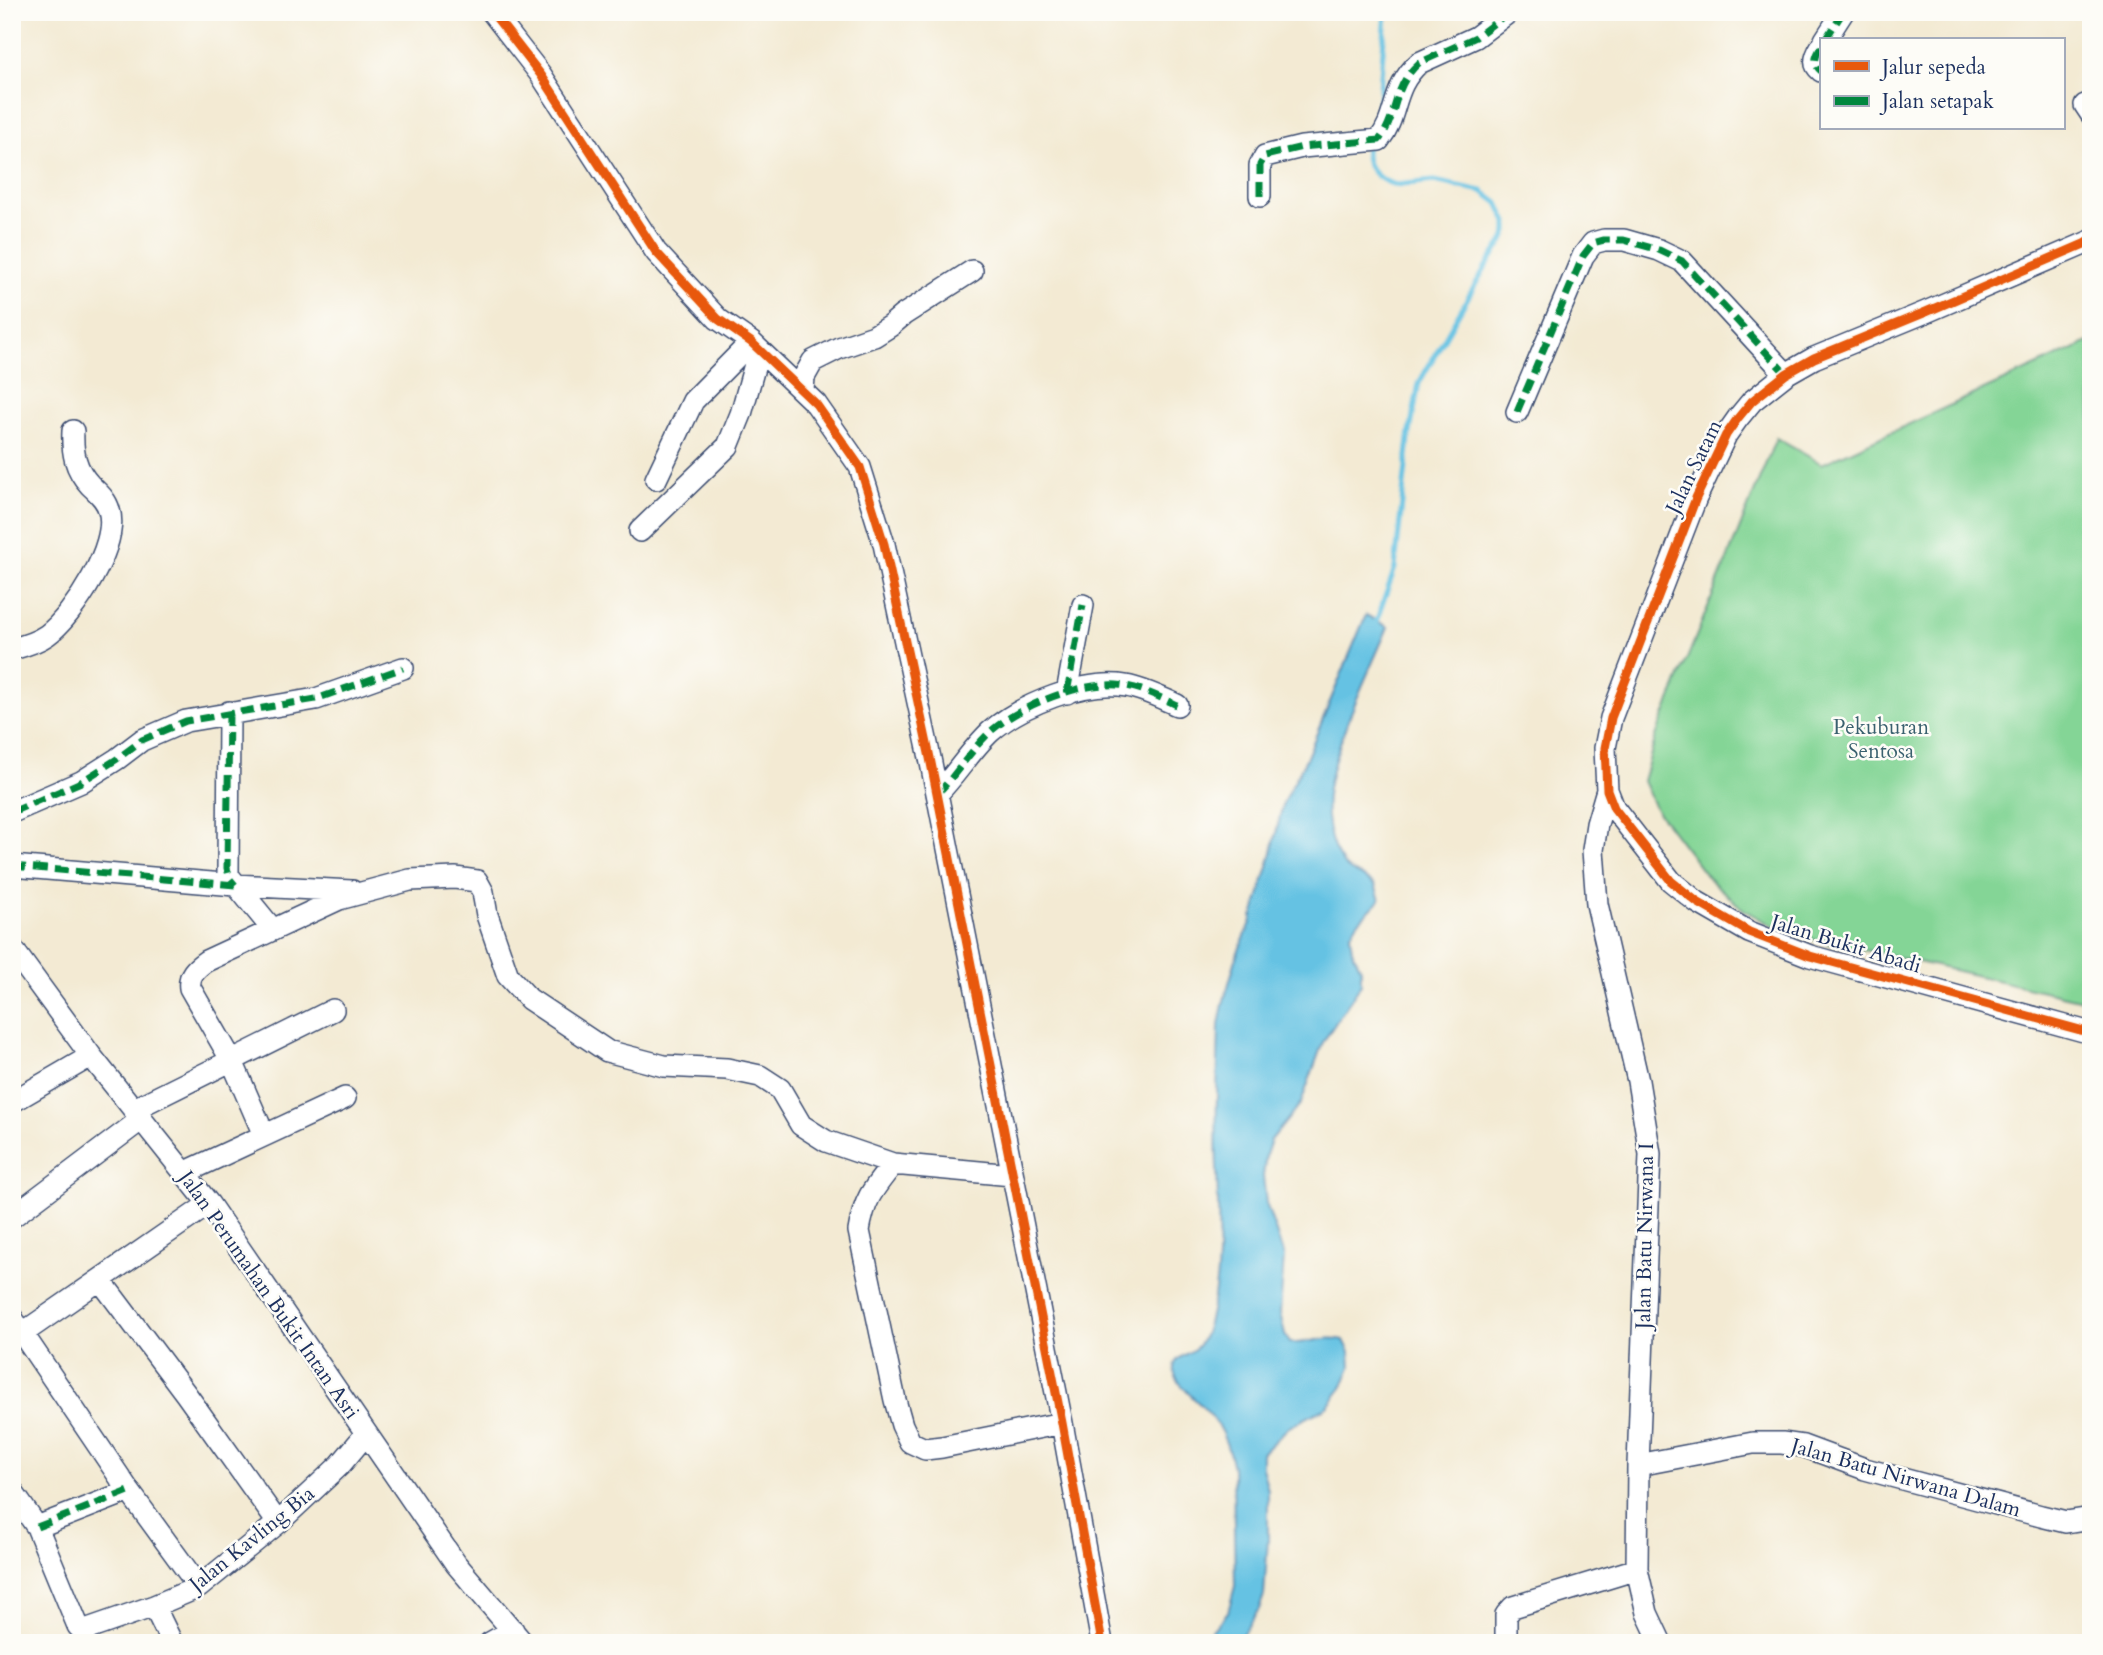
<svg xmlns="http://www.w3.org/2000/svg" width="2103" height="1655" font-family="Cardo,serif">
<style>
.green{fill:#84d596;stroke:#50827a;stroke-width:2}
.water{fill:#65c2e3;stroke:#4078a0;stroke-width:2}
.lines{fill:none;stroke-linecap:round;stroke-linejoin:round}
.stream{stroke:#65c2e3;stroke-width:5}
.minor-casing{stroke:#3b4b70;stroke-width:24}
.minor{stroke:#fff;stroke-width:21}
.quiet{stroke:#00873e;stroke-width:7;stroke-dasharray:14 7;stroke-linecap:butt}
.cycleway-casing{stroke:#fdfcf7;stroke-width:13}
.cycleway{stroke:#e8590c;stroke-width:9}
.labels{text-anchor:middle;dominant-baseline:central;stroke-width:5;stroke-linejoin:round;paint-order:stroke}
.street-label{font-size:21px;fill:#1b2f5e;stroke:#fdfcf7}
.park-label{font-size:21px;fill:#3a616f;stroke:#fdfcf7}
</style>
<rect width="100%" height="100%" fill="#fdfcf7"/>
<filter id="ink" filterUnits="userSpaceOnUse"><feTurbulence type="fractalNoise" baseFrequency=".0143" numOctaves="2"/><feDisplacementMap in="SourceGraphic" scale="14" xChannelSelector="R" yChannelSelector="G"/><feConvolveMatrix kernelMatrix="1 2 1 2 8 2 1 2 1" color-interpolation-filters="sRGB"/></filter>
<filter id="wash" filterUnits="userSpaceOnUse"><feTurbulence type="fractalNoise" baseFrequency=".00686" numOctaves="4" result="noise"/><feDisplacementMap in="SourceGraphic" scale="28" xChannelSelector="R" yChannelSelector="G"/><feGaussianBlur stdDeviation="1.57" result="paint"/><feColorMatrix in="noise" values="0 0 0 0 0 0 0 0 0 0 0 0 0 0 0 0 0 1.4 0 .05"/><feComposite in="paint" operator="in"/></filter>
<g filter="url(#wash)">
<rect width="100%" height="100%" fill="#f3ead3"/>
<path class="green" d="M 2091,341 L 2091,1002 L 1875,952 L 1837,946 L 1782,931 L 1744,910 L 1708,878 L 1655,808 L 1643,781 L 1656,736 L 1776,438 L 1822,464 Z"/>
<path class="water" d="M 1366,615 L 1388,627 C 1366,679 1339,732 1328,788 C 1324,811 1328,846 1344,865 C 1353,875 1365,876 1375,885 L 1380,900 L 1358,922 L 1350,935 L 1352,950 L 1361,969 L 1361,984 L 1323,1042 L 1301,1103 L 1271,1140 L 1266,1155 L 1263,1176 L 1266,1203 L 1284,1256 L 1280,1313 L 1285,1335 L 1290,1343 C 1308,1344 1328,1335 1344,1340 L 1350,1352 L 1351,1367 L 1342,1388 L 1327,1407 L 1289,1427 L 1262,1453 L 1262,1467 L 1268,1490 L 1268,1539 L 1264,1595 L 1259,1609 L 1242,1635 L 1240,1643 L 1201,1643 L 1228,1612 L 1235,1586 L 1233,1468 C 1230,1453 1225,1437 1217,1424 C 1207,1406 1178,1390 1174,1371 C 1172,1356 1191,1354 1198,1346 C 1205,1339 1209,1320 1211,1311 C 1222,1265 1218,1215 1217,1168 C 1215,1120 1218,1072 1219,1025 L 1223,1004 L 1238,952 L 1251,923 L 1271,856 L 1283,803 L 1307,757 Z"/>
<g class="lines">
<path class="stream" d="M 1370,137 L 1378,115 L 1386,12
M 1367,146 C 1362,166 1377,180 1396,185 L 1434,181 L 1482,191 L 1498,203 L 1507,222 L 1507,232 L 1503,241 L 1486,266 L 1419,383 L 1409,438 L 1395,568 L 1375,625"/>
</g>
</g>
<g filter="url(#ink)">
<g class="lines">
<g class="minor-casing">
<path id="minor" d="M 492,12 L 541,75 L 656,252 L 718,319 L 751,342 L 816,404 L 860,467 L 884,544 L 930,758 L 1062,1423 L 1102,1643
M 1825,40 L 1843,12
M 1821,47 C 1816,55 1812,64 1821,71
M 2085,105 L 2091,114
M 1260,196 L 1260,165 L 1265,156 L 1302,147 L 1379,140 C 1399,115 1391,88 1419,63 L 1476,37 L 1509,12
M 2091,241 L 1926,312 L 1814,358 L 1786,374 L 1752,401 L 1738,418 L 1726,435 L 1696,498 L 1611,718 L 1605,748 L 1607,790 L 1614,808 L 1671,881 L 1697,902 L 1749,932 L 1810,956 L 2091,1033
M 803,391 L 804,377 L 813,361 L 839,348 L 874,336 L 890,326 L 903,315 L 972,271
M 1517,412 L 1583,256 L 1593,243 L 1604,240 L 1624,240 L 1659,250 L 1682,261 L 1786,374
M 656,479 L 693,401 L 751,342
M 640,531 L 728,446 L 741,414 L 759,350
M 12,649 C 24,646 37,642 47,635 C 73,616 120,544 109,510 C 106,499 98,493 90,485 C 75,469 72,452 73,431
M 1067,693 L 1083,605
M 229,712 L 228,875 L 273,930
M 1607,790 L 1597,824 L 1593,850 L 1597,904 L 1638,1081 L 1650,1154 L 1638,1465 L 1637,1569 L 1647,1613 L 1661,1643
M 937,794 C 956,775 970,751 990,732 C 1020,705 1085,679 1126,686 C 1144,689 1161,698 1177,705
M 12,812 L 81,782 L 117,759 L 142,740 L 186,721 L 316,699 L 403,668
M 12,866 L 235,885 L 352,891
M 12,948 L 91,1056 L 209,1204 L 456,1564 L 523,1643
M 12,1102 L 91,1056
M 134,1109 L 333,1010
M 264,1135 L 232,1061 L 190,988 C 188,975 196,968 206,961 L 339,899 L 410,880 L 455,878 L 477,881 L 483,892 L 487,915 L 508,976 L 529,999 L 607,1051 L 664,1066 L 727,1069 L 760,1076 L 780,1089 L 801,1125 L 826,1141 L 893,1164 L 1012,1175
M 893,1164 C 873,1189 864,1199 859,1231 L 895,1400 L 902,1425 L 910,1442 L 925,1449 L 942,1447 L 1062,1423
M 184,1173 L 345,1098
M 12,1217 L 142,1119
M 101,1281 L 186,1394 L 278,1523
M 12,1318 L 129,1491 L 199,1587
M 23,1333 L 209,1204
M 1638,1465 L 1753,1443 L 1782,1443 L 1803,1446 L 1865,1469 L 2041,1516 L 2066,1522 L 2091,1518
M 12,1491 L 37,1527 L 78,1626 L 81,1629 L 85,1630 L 154,1606 L 199,1587 L 278,1523 L 340,1465 L 366,1434
M 37,1527 L 129,1491
M 154,1606 L 172,1643
M 490,1643 L 513,1630
M 1506,1643 L 1506,1615 L 1513,1607 L 1637,1569"/>
</g>
<use href="#minor" class="minor"/>
<path class="quiet" d="M 1825,40 L 1843,12
M 1821,47 C 1816,55 1812,64 1821,71
M 1260,196 L 1260,165 L 1265,156 L 1302,147 L 1379,140 C 1399,115 1391,88 1419,63 L 1476,37 L 1509,12
M 1517,412 L 1583,256 L 1593,243 L 1604,240 L 1624,240 L 1659,250 L 1682,261 L 1786,374
M 1067,693 L 1083,605
M 229,712 L 227,868 L 230,879 L 235,885
M 937,794 C 956,775 970,751 990,732 C 1020,705 1085,679 1126,686 C 1144,689 1161,698 1177,705
M 12,812 L 81,782 L 117,759 L 142,740 L 186,721 L 316,699 L 403,668
M 12,866 L 235,885
M 37,1527 L 129,1491"/>
<g class="cycleway-casing">
<path id="cycleway" d="M 492,12 L 541,75 L 656,252 L 718,319 L 751,342 L 816,404 L 860,467 L 884,544 L 930,758 L 1062,1423 L 1102,1643
M 2091,241 L 1926,312 L 1814,358 L 1786,374 L 1752,401 L 1738,418 L 1726,435 L 1696,498 L 1611,718 L 1605,748 L 1607,790 L 1614,808 L 1671,881 L 1697,902 L 1749,932 L 1810,956 L 2091,1033"/>
</g>
<use href="#cycleway" class="cycleway"/>
</g>
</g>
<g class="labels">
<g class="street-label">
<text transform="translate(1694 467) rotate(-64)">Jalan Satam</text>
<text transform="translate(1846 944) rotate(17)">Jalan Bukit Abadi</text>
<text transform="translate(1645 1236) rotate(-89)">Jalan Batu Nirwana I</text>
<text transform="translate(269 1295) rotate(55)">Jalan Perumahan Bukit Intan Asri</text>
<text transform="translate(1906 1478) rotate(16)">Jalan Batu Nirwana Dalam</text>
<text transform="translate(252 1539) rotate(-39)">Jalan Kavling Bia</text>
</g>
<g class="park-label">
<text x="1881" y="727">Pekuburan<tspan x="1881" dy="24">Sentosa</tspan></text>
</g>
</g>
<rect width="2103" height="1655" fill="none" stroke="#fdfcf7" stroke-width="42"/>
<rect x="1820" y="38" width="245" height="91" fill="#fdfcf7" stroke="#a3aaba" stroke-width="2"/>
<rect x="1834" y="61" width="35" height="10" fill="#e8590c" stroke="#a3aaba" stroke-width="2"/>
<text x="1882" y="74" font-size="21" fill="#1b2f5e">Jalur sepeda</text>
<rect x="1834" y="96" width="35" height="10" fill="#00873e" stroke="#a3aaba" stroke-width="2"/>
<text x="1882" y="108" font-size="21" fill="#1b2f5e">Jalan setapak</text>
</svg>
